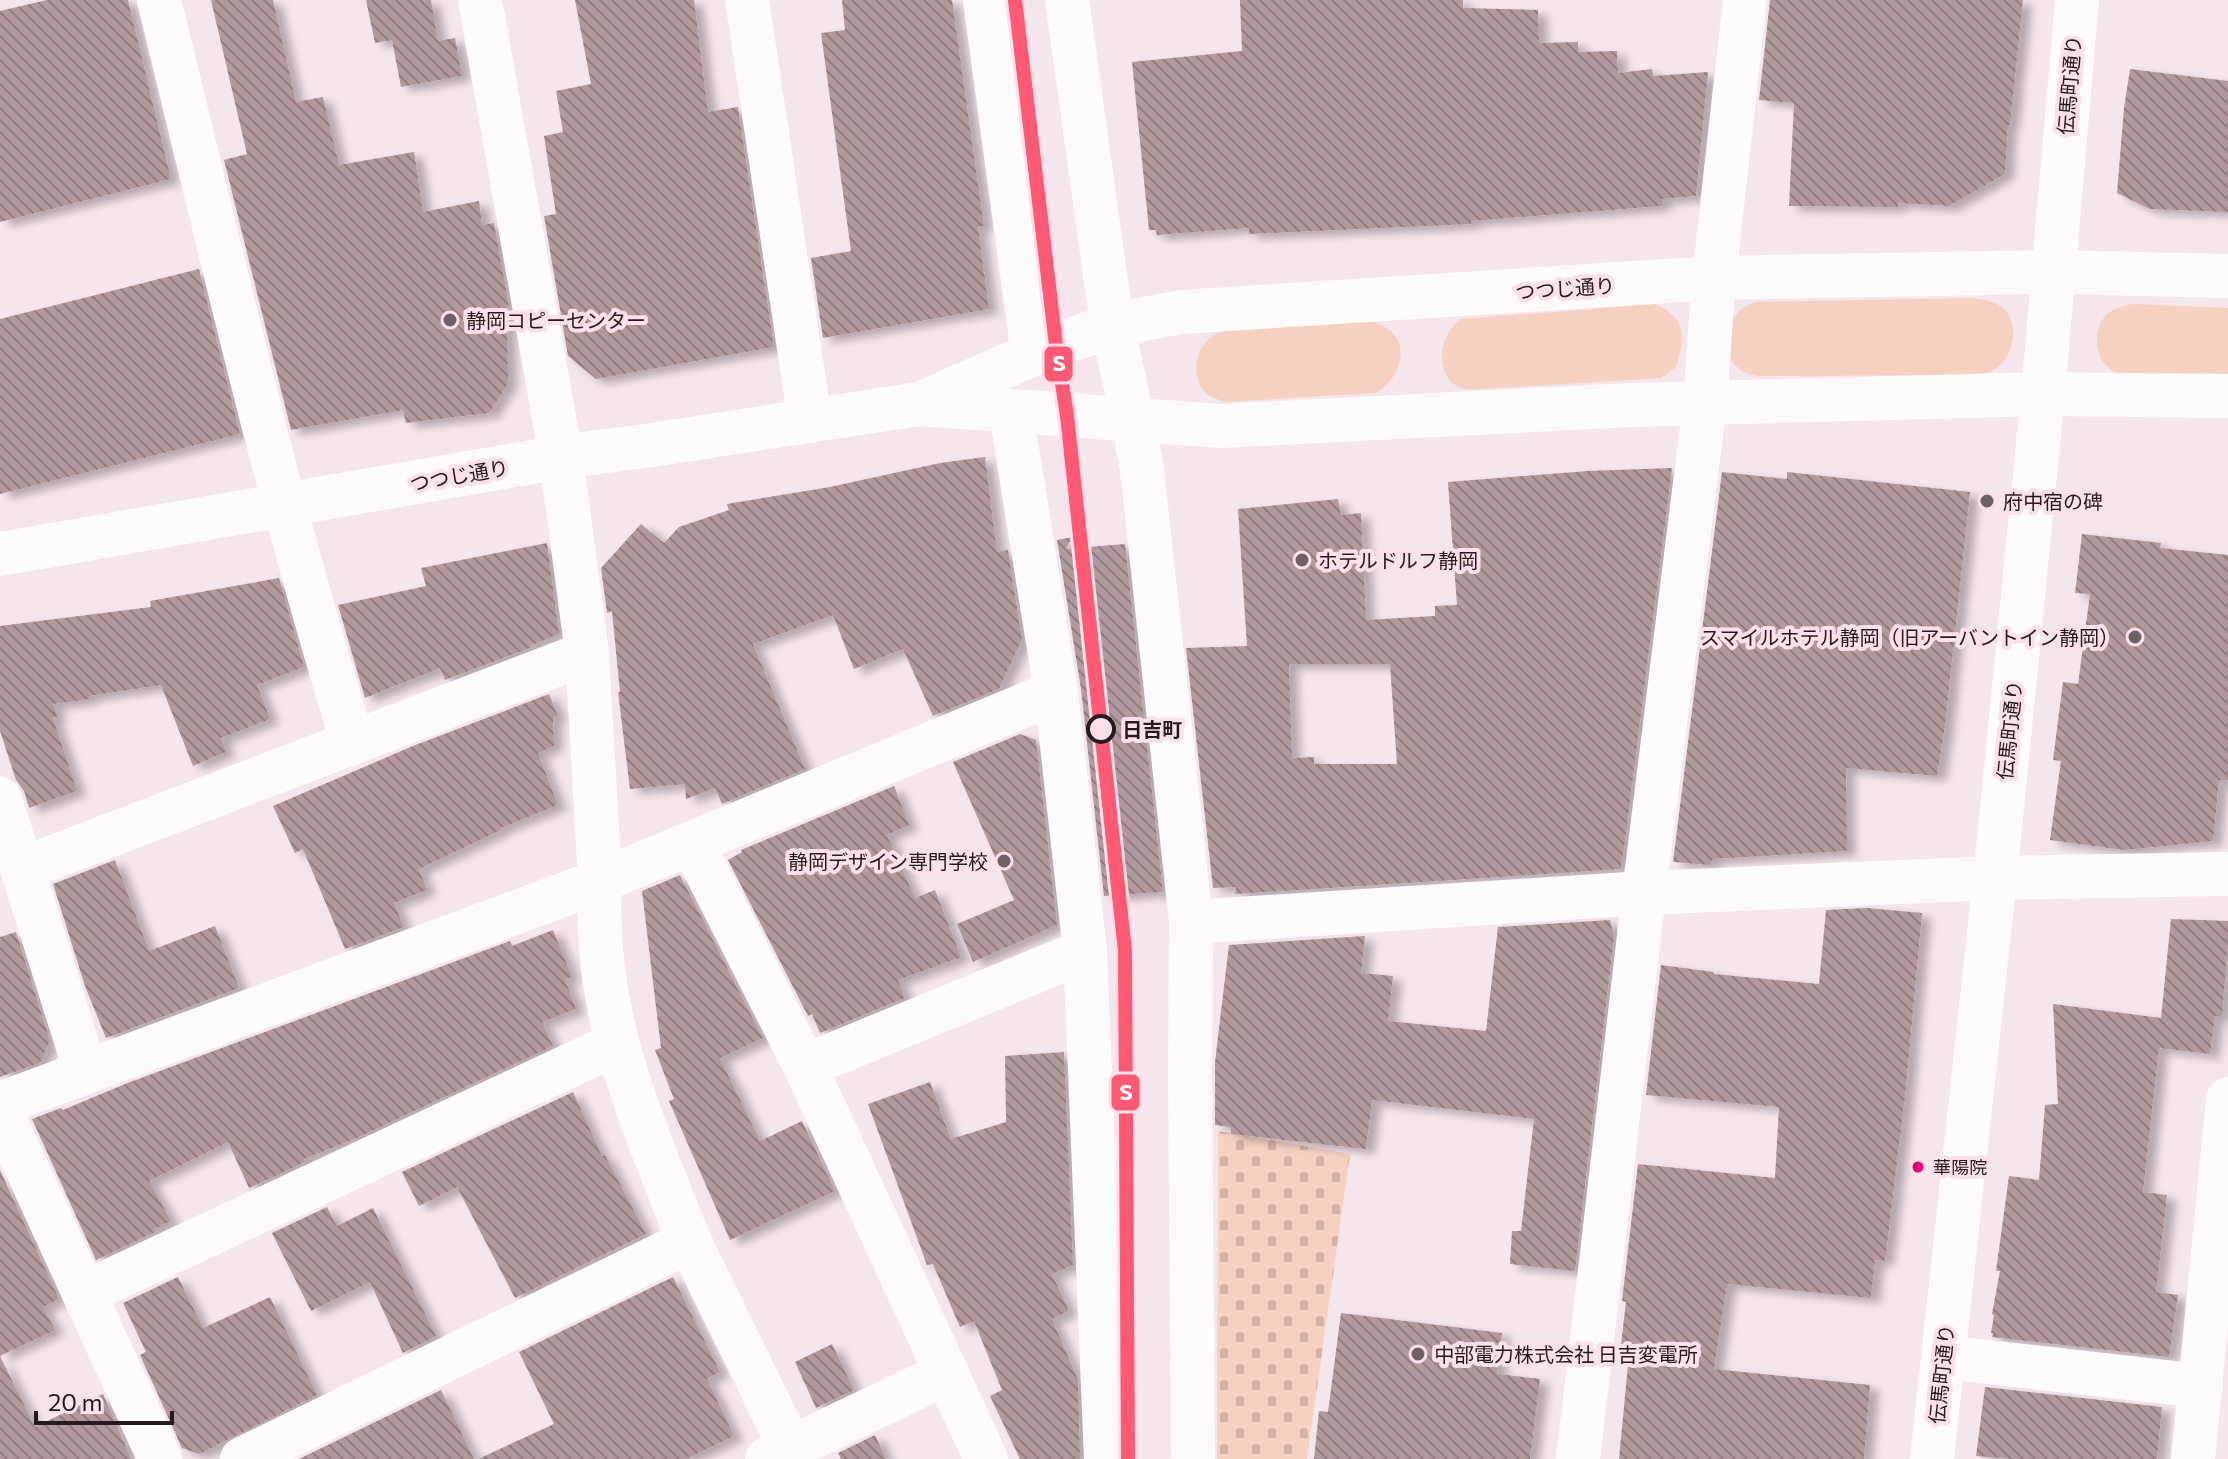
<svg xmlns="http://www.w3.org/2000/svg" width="2228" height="1459" font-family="Commissioner,'Noto Sans JP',sans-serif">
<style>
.cemetery{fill:url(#cemetery-stones)}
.park{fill:#f6d1c1}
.building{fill:url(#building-back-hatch);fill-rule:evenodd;filter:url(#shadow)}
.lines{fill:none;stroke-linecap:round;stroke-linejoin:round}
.minor{stroke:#fefbfc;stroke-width:44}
.tertiary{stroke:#fefbfc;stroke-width:44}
.secondary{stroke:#fefbfc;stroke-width:44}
.rail-1-casing{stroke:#fbdfeb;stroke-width:20}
.rail-1{stroke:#ff5973;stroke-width:14}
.poi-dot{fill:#6d6167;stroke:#fbdfeb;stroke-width:3}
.stop-dot{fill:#fbdfeb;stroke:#241a1f;stroke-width:4}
.bus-dot{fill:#e5007d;stroke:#fbdfeb;stroke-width:3}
.labels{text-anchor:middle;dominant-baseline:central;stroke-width:8;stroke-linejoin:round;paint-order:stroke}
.bus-label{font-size:18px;fill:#241a1f;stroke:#fbdfeb;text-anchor:start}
.street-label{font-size:20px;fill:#241a1f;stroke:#fbdfeb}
.poi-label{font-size:20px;fill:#241a1f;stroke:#fbdfeb;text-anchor:start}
.stop-label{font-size:20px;font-weight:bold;fill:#241a1f;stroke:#fbdfeb;text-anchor:start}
.line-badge{stroke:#fbdfeb;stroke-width:3}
.badge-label{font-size:22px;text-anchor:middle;font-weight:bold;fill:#fff}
</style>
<defs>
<pattern id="cemetery-stones" width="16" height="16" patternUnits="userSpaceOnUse" patternTransform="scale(2)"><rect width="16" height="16" fill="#f6d1c1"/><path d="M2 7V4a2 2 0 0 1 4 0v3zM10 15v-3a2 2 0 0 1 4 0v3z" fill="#d3b3a5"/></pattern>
<pattern id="building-back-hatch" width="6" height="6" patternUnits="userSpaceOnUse" patternTransform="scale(2)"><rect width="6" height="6" fill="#b2999c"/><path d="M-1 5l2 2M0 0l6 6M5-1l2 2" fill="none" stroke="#917c7f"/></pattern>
<filter id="shadow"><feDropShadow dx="9" dy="5" stdDeviation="4" flood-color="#0004"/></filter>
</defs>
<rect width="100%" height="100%" fill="#f5e5ec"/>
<path class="cemetery" d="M 1218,1131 L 1350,1154 L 1307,1459 L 1217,1459 Z"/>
<path class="park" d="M 1971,298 C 1983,300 1998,301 2006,311 C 2021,330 2011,363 1990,372 C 1985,374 1977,374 1971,375 L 1757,376 L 1743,372 L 1728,359 C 1729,331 1725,314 1755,302 Z
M 1656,304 C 1687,319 1685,338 1676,367 L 1661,378 L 1466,390 C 1462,388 1457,387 1454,384 C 1433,367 1442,332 1461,319 Z
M 2135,304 L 2228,308 L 2228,380 C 2203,379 2178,378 2153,377 C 2143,376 2131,378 2122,375 C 2100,369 2092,344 2100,325 C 2106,310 2121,305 2135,304 Z
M 1370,321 C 1412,331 1408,373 1376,393 L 1226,402 C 1220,400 1212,398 1208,395 C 1192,382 1193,356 1206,342 C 1210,337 1216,334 1222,331 Z"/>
<path class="building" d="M 47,0 L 128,0 L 171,179 L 0,222 L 0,11 Z
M 211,0 L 273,0 L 296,102 L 323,97 L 339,165 L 414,152 L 423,212 L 479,201 L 482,225 L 494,223 L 509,306 L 507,305 L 508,384 L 489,413 L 406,423 L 403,410 L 291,430 L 224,160 L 247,154 Z
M 366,0 L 431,0 L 438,41 L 455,38 L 462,76 L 401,87 L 392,40 L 375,43 Z
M 575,0 L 694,0 L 708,112 L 738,107 L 774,347 L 596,379 L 568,356 L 544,216 L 556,214 L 544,136 L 563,132 L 556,91 L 591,84 Z
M 842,0 L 952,0 L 984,226 L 978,227 L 989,309 L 823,338 L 811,258 L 851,251 L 821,33 L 845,30 Z
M 1240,0 L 1463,0 L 1463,8 L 1538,10 L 1539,43 L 1578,42 L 1578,52 L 1617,51 L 1618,73 L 1652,69 L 1653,76 L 1708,72 L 1696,196 L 1662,199 L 1662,206 L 1471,221 L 1471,224 L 1249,234 L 1249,228 L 1157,235 L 1156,230 L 1149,230 L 1132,62 L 1242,51 Z
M 1770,0 L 2023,0 L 2010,125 L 2008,125 L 2005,174 L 1949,206 L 1898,203 L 1898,207 L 1789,206 L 1794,103 L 1759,100 Z
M 2130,69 L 2228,81 L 2228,212 L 2150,209 L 2117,193 L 2124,108 Z
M 199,269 L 240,434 L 0,494 L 0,319 Z
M 985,457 L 997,552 L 1008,550 L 1022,640 L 999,689 L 933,716 L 903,649 L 854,669 L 833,615 L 753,644 L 805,769 L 722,804 L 715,788 L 686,799 L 685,784 L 630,789 L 618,692 L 620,692 L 612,611 L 607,613 L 601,568 L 641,524 L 664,543 L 679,527 L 729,510 L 727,504 L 830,487 L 940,463 Z
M 1672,468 L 1623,857 L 1621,857 L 1621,869 L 1235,894 L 1236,887 L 1213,888 L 1186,648 L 1247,646 L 1238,509 L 1338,499 L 1341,515 L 1361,513 L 1366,620 L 1435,616 L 1435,606 L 1457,605 L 1448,482 L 1588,471 ZM 1289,664 L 1390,664 L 1397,764 L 1314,764 L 1314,757 L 1292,758 Z
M 1722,472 L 1787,479 L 1787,472 L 1970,492 L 1945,726 L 1937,776 L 1846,768 L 1847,851 L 1712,859 L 1711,865 L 1673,862 Z
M 2082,534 L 2161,543 L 2160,548 L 2228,555 L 2228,780 L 2219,780 L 2213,841 L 2124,850 L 2050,840 L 2061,761 L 2053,760 L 2063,682 L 2078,684 L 2090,594 L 2075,593 Z
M 1072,537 L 1066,549 L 1125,544 L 1163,892 L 1104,896 L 1081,689 L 1057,540 Z
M 547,543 L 559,634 L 530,646 L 530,648 L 445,680 L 440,668 L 365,698 L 338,605 L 426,586 L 421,568 Z
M 279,578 L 304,667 L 257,685 L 270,719 L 221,738 L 226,752 L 193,766 L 161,685 L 89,696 L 90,699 L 53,704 L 58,716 L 53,718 L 77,791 L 29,808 L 24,791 L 16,780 L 0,731 L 0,626 L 151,607 L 150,601 Z
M 549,694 L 558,716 L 553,718 L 554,746 L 538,753 L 558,805 L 501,828 L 501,830 L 419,869 L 427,890 L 394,903 L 404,927 L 345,949 L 303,849 L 295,853 L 273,806 L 413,746 Z
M 1020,734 L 1036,740 L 1057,925 L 973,962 L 957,924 L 1014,900 L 953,762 Z
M 894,786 L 909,825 L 887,835 L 915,898 L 935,890 L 961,957 L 898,980 L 905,998 L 820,1033 L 812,1014 L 808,1016 L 728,860 L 742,852 L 741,850 Z
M 115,860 L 149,951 L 215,926 L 239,988 L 106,1038 L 85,986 L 53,884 Z
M 680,875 L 763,1038 L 720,1058 L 760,1141 L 802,1121 L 835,1191 L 730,1240 L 669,1101 L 674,1099 L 655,1050 L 661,1048 L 642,891 Z
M 1867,908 L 1922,913 L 1905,1097 L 1885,1261 L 1875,1260 L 1871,1298 L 1727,1284 L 1714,1369 L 1870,1385 L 1864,1459 L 1619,1459 L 1629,1354 L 1620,1353 L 1626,1302 L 1622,1301 L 1638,1164 L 1775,1178 L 1779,1107 L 1646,1095 L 1661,965 L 1714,972 L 1714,974 L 1819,984 L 1826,910 Z
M 2171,919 L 2228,921 L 2228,943 L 2222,1017 L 2215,1016 L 2210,1054 L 2159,1048 L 2143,1192 L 2167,1195 L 2156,1292 L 2178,1295 L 2169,1357 L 1992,1337 L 1993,1333 L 1991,1333 L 1994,1315 L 1992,1314 L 2000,1271 L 1996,1271 L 2009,1176 L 2039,1180 L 2045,1105 L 2058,1104 L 2053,1004 L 2161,1018 Z
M 1610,920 L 1614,937 L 1575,1271 L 1510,1264 L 1512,1231 L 1521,1231 L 1534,1119 L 1372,1100 L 1366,1149 L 1231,1134 L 1231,1127 L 1215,1125 L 1215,1062 L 1229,945 L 1365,936 L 1361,973 L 1393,976 L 1388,1021 L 1486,1031 L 1498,927 Z
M 553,930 L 572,977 L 565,979 L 576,1009 L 542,1022 L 553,1046 L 355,1139 L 304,1159 L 305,1162 L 249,1188 L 228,1142 L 149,1181 L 171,1221 L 155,1229 L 157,1231 L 96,1260 L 32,1119 L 61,1108 L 63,1110 L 125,1084 L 510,941 L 512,946 Z
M 16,932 L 50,1041 L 40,1063 L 0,1077 L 0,937 Z
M 1064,1052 L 1073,1265 L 1052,1274 L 1069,1311 L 1052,1319 L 1078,1380 L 1080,1459 L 1020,1459 L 990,1396 L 1002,1390 L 974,1321 L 960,1327 L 933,1264 L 927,1265 L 868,1104 L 930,1082 L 951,1139 L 1006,1122 L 1005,1056 Z
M 573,1092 L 602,1156 L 605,1155 L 646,1234 L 515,1298 L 457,1187 L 419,1206 L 402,1172 Z
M 0,1170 L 59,1299 L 43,1307 L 55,1330 L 0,1356 Z
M 327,1207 L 337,1226 L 373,1208 L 436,1336 L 403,1353 L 370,1282 L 311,1311 L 272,1233 Z
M 178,1277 L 203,1328 L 270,1297 L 317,1395 L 199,1454 L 182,1448 L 140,1355 L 146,1352 L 123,1303 Z
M 673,1277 L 720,1372 L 707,1379 L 734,1436 L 686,1459 L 478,1459 L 554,1424 L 519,1352 Z
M 1341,1313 L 1502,1333 L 1497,1374 L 1540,1379 L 1530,1459 L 1314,1459 L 1319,1411 L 1328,1412 Z
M 832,1344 L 854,1390 L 816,1408 L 795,1362 Z
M 0,1356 L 35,1427 L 103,1394 L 131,1459 L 0,1459 Z
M 1985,1387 L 2162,1407 L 2157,1459 L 2012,1459 L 1976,1456 Z
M 441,1390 L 474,1459 L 299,1459 Z
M 875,1435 L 886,1459 L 841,1459 L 838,1453 Z"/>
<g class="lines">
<path class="minor" d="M 159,0 C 220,248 277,499 353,743
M 480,0 L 561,457 L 587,653 L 600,881 C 594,984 622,1071 659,1165 C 670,1191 679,1219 691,1244 C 725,1316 762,1387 795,1459
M 747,0 L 810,421
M 985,0 L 1033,354
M 1067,0 L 1112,325 L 1133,420 L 1142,469 L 1191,922 L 1190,1077 L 1193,1459
M 1011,412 L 1056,692 L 1085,951 L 1106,1459
M 0,799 L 86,1072
M 692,843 L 805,1066 L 986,1459
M 22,869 L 587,653
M 1191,922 L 1644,893 L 1995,878 L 2228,874
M 805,1066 L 1085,951
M 0,1104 L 600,881 L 1056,692
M 0,1110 L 160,1459
M 84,1293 L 616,1044
M 1943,1357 L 2201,1386
M 242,1459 L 690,1241
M 767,1459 L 947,1373
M 1578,1459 L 1644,893 L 1705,403 L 1714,278 L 1745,0
M 2193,1459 L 2228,1099"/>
<path class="tertiary" d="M 1932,1459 L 1995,878 L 2043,394 L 2077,0"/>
<path class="secondary" d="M 922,403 L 1033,354 L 1112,325 L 1181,312 L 1714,278 L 2053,272 L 2228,276
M 0,554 L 561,457 L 645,446 L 919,404 L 1221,426 L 1631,405 L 2043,394 L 2228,396"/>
<g class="rail-1-casing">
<path id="rail-1" d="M 1015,0 L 1056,345 L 1067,416 L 1125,951 L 1128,1459"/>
</g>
<use href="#rail-1" class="rail-1"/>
</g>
<g class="poi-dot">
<circle cx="450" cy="320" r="8"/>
<circle cx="1987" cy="501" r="8"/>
<circle cx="1302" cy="560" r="8"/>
<circle cx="2135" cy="637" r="8"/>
<circle cx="1004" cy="861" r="8"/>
<circle cx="1418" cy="1354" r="8"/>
</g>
<circle class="stop-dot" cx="1101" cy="729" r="13"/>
<circle class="bus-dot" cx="1918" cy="1167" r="7"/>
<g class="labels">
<g class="bus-label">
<text x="1933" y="1167">華陽院</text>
</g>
<g class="street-label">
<text transform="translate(2069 85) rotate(-85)">伝馬町通り</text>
<text transform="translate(1565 288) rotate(-4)">つつじ通り</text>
<text transform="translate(459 475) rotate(-10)">つつじ通り</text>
<text transform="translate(2009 730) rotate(-84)">伝馬町通り</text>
<text transform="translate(1941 1374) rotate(-84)">伝馬町通り</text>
</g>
<g class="poi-label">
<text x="466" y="320">静岡コピーセンター</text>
<text x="2003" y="501">府中宿の碑</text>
<text x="1318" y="560">ホテルドルフ静岡</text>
<text x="2119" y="637" text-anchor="end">スマイルホテル静岡（旧アーバントイン静岡）</text>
<text x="988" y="861" text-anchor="end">静岡デザイン専門学校</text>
<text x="1434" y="1354">中部電力株式会社 日吉変電所</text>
</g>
<g class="stop-label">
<text x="1122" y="729">日吉町</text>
</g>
</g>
<g class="line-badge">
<rect x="1043" y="345" width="31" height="38" rx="8" fill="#ff5973"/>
<rect x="1110" y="1073" width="31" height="39" rx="8" fill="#ff5973"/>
</g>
<g class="badge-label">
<text x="1059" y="371">S</text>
<text x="1126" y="1100">S</text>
</g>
<path d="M36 1411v12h136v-12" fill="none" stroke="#241a1f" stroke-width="4"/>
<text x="48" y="1411" font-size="24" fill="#241a1f" stroke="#fbdfeb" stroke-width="6" paint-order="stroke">20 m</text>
</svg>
